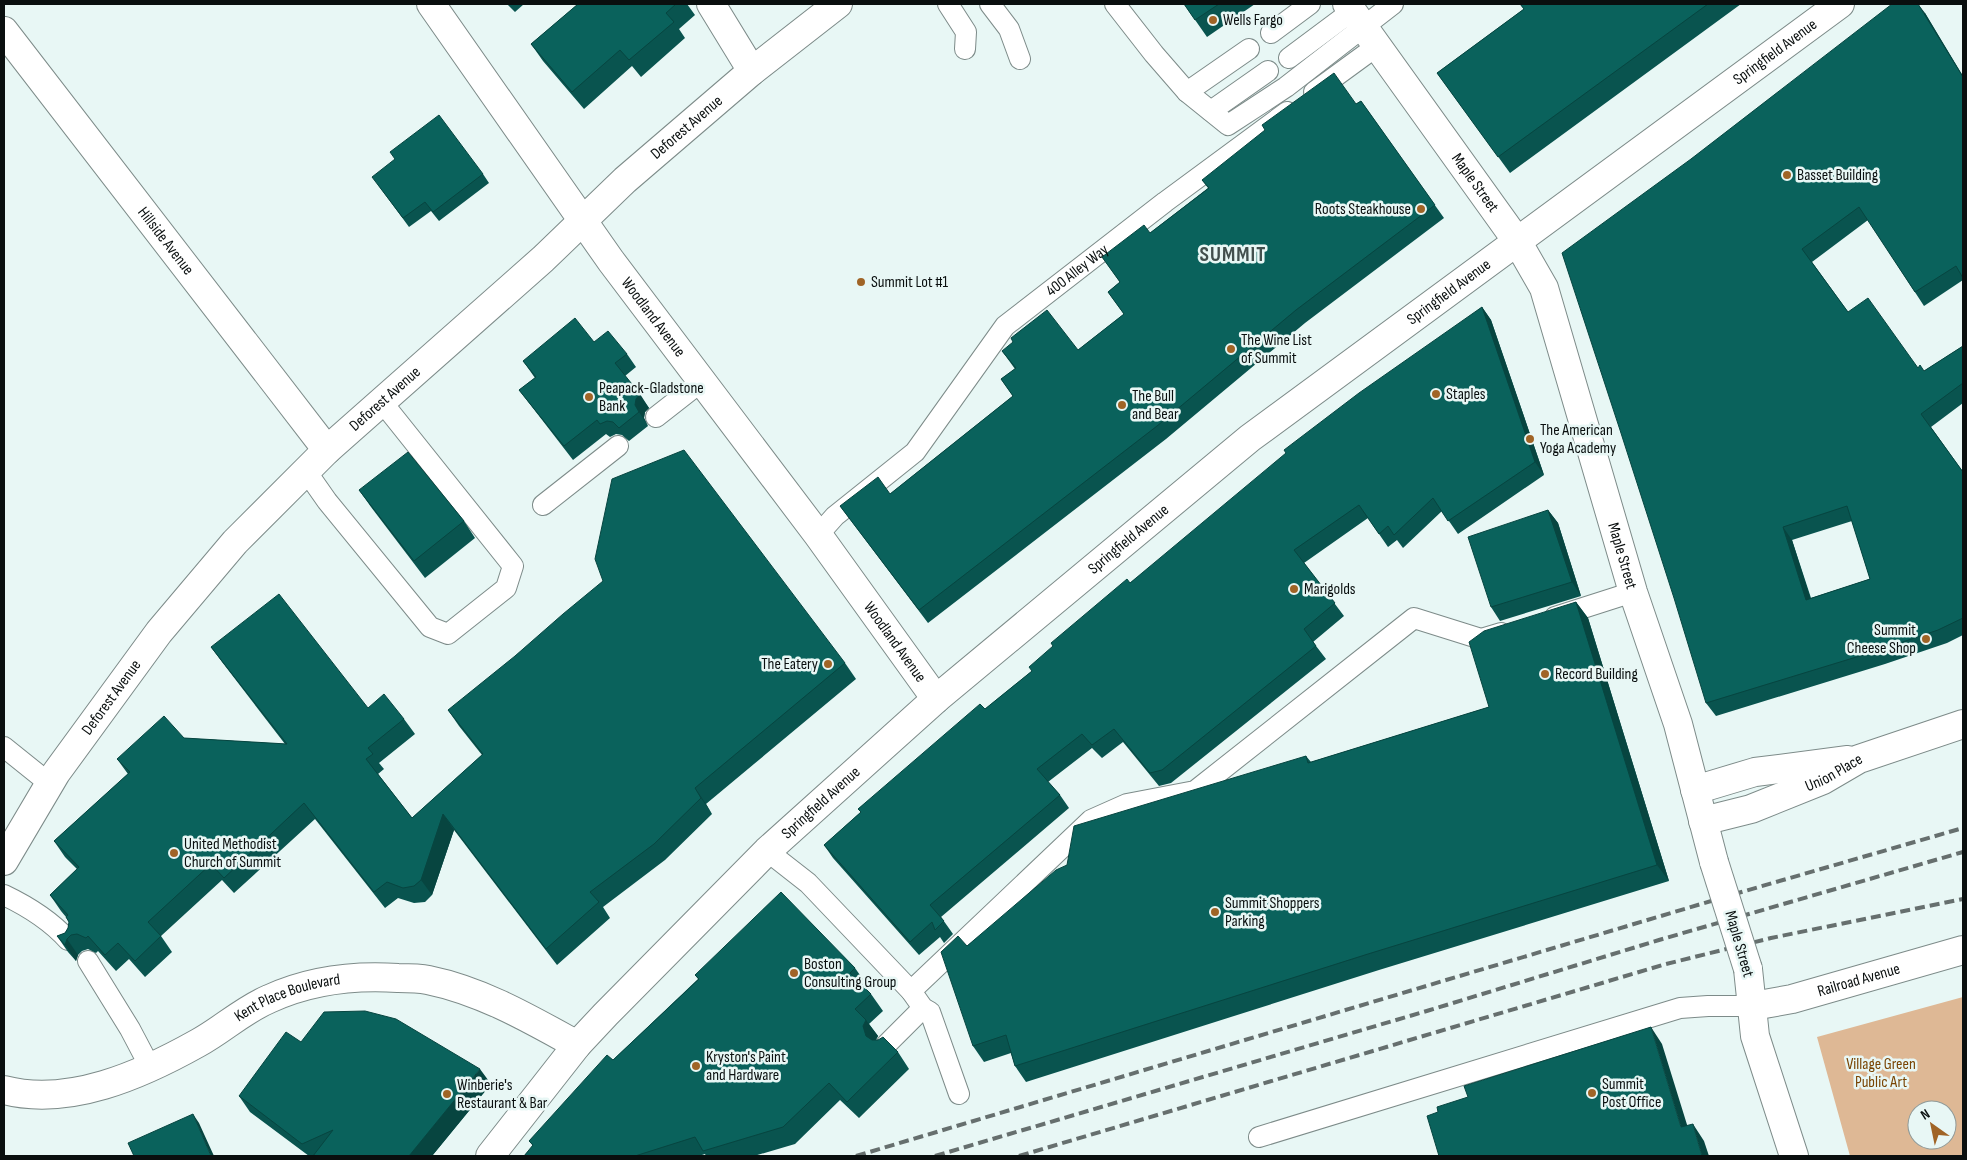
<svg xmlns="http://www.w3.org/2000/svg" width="1967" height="1160" font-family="'Sofia Sans Condensed',sans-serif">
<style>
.green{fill:#deb895;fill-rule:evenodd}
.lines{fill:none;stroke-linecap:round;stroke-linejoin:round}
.lane-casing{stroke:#7d8b89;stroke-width:22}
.street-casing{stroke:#7d8b89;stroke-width:30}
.secondary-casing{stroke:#7d8b89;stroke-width:30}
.lane{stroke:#fff;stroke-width:20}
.street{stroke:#fff;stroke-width:28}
.secondary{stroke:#fff;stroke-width:28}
.rail{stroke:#666f6e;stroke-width:4;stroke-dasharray:10 5;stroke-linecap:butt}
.street-bridge-casing{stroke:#7d8b89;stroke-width:30;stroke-linecap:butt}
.street-bridge{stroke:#fff;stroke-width:28}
.wall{fill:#09544f;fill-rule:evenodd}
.shaded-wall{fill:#074540}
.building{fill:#0a625c;stroke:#074540;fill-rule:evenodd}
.poi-dot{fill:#a06426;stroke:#e8f7f5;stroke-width:2}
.labels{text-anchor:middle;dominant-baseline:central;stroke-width:5;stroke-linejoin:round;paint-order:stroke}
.poi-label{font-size:16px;fill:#0a0f0f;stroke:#e8f7f5;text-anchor:start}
.street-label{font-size:16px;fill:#0a0f0f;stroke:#e8f7f5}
.park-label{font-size:16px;fill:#794504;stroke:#e8f7f5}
.district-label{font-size:21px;font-weight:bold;letter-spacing:1px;fill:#424f4d;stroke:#e8f7f5}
</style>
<rect width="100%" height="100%" fill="#e8f7f5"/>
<path class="green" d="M 1963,997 L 1963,1156 L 1850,1156 L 1817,1037 ZM 1917,1110 L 1947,1110 L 1947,1140 L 1917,1140 Z"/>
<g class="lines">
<g class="lane-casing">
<g id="lane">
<path d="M 948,4 L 966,32 L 965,49"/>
<path d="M 990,4 L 1009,29 L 1020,59"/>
<path d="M 1115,4 L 1154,54 L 1187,92 L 1228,125 L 1286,87 L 1393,4"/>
<path d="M 1271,33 L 1310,4"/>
<path d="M 1289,58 L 1352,11"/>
<path d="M 1187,92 L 1249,49"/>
<path d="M 1314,92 L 1377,46"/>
<path d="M 1211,111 L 1268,71"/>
<path d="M 656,417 L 702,381"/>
<path d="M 306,471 L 327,501 L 430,627 L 448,634 L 506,588 L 513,566 L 382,402"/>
<path d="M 543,505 L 618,446"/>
<path id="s1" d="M 818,535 L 835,516 L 915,452 L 1005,326 L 1165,202 L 1287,112"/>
<path d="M 1555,617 L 1633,592"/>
<path d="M 4,747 L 50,784"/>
<path d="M 767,851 L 808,883 L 911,991 L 923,1008 L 930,1012 L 959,1094"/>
<path d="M 4,895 C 27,906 51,921 68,940"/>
<path d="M 88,961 L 130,1029 L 150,1067"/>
<path d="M 911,991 L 1091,820 L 1127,804 L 1195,791 L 1414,618 L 1481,639 L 1501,633"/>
<path d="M 886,1045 L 923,1008"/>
<path d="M 1259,1137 L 1680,1008 L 1708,1006 L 1753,1006"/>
</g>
</g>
<g class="street-casing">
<g id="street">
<path id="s2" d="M 431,4 L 611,261 L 818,535 L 936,699"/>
<path d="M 711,4 L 752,71"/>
<path id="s3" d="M 1347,4 L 1517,241 L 1544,288 L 1633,592 L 1678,724 L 1714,862"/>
<path id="s4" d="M 4,31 L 327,450"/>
<path d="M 1695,790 L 1755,772 L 1848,760"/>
<path id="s5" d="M 1703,821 L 1751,809 L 1823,780 L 1859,759 L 1963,724"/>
<path id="s6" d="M 4,861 L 56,773 L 159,632 L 235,542 L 327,450 L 543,259 L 625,180 L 752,71 L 838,4"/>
<path d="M 1748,969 L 1755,1036 L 1794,1156"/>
<path id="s7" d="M 1753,1006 L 1792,999 L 1963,950"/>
<path id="s8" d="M 4,1090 C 69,1107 141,1075 198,1043 C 222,1030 243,1010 269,999 C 310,980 353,975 398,978 C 408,978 419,978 428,980 C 482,991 530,1019 577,1045"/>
</g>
</g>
<g class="secondary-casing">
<g id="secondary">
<path id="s9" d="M 490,1156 L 577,1045 L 606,1014 L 767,851 L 936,699 L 1250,438 L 1840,4"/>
</g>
</g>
<use href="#lane" class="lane"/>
<use href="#street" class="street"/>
<use href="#secondary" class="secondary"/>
<path class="rail" d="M 856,1156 L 1738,893 L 1963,828
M 935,1156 L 1430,1010 L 1659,940 L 1963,852
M 1019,1156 L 1666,964 L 1771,938 L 1963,899"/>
<g class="street-bridge-casing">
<path id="street-bridge" d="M 1714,862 L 1748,969"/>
</g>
<use href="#street-bridge" class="street-bridge"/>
</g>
<path class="wall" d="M 507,4 L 524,4 L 515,12 Z
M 575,4 L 687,4 L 695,15 L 679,29 L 685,38 L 641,77 L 632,66 L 584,109 L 543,61 L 531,44 L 577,5 Z
M 1184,4 L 1255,4 L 1207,37 Z
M 1520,4 L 1741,4 L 1510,173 L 1437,73 L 1524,9 Z
M 1925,13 L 1963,76 L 1963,280 L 1924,306 L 1868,220 L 1812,262 L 1848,312 L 1918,368 L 1924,371 L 1963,346 L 1963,403 L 1931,427 L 1963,472 L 1963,635 L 1947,643 L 1885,664 L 1716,716 L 1706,703 L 1691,159 ZM 1852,521 L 1870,579 L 1811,598 L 1792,540 Z
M 1361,101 L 1444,218 L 1305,323 L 1166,439 L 928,623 L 840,506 L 890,494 L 1013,396 L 1001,379 L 1015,369 L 1002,351 L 1078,350 L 1124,314 L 1108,292 L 1120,282 L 1102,257 L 1150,233 L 1208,188 L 1202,180 L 1356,104 Z
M 483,174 L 489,183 L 439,221 L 431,211 L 409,227 L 379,186 Z
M 1482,307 L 1491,320 L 1544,475 L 1458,534 L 1442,511 L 1403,548 L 1397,540 L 1388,547 L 1368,518 L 1304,563 L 1344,616 L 1313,642 L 1326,659 L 1171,783 L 1159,786 L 1123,742 L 1102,758 L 1092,748 L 1048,782 L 1060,795 L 1069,808 L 941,917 L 953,934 L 944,943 L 940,937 L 919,955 L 833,858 L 824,845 L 861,812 L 858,809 L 985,709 L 1032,671 L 1130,583 Z
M 594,342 L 627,354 L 636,367 L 625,376 L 649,408 L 645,412 L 644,418 L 648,426 L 629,441 L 622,435 L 616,434 L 610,437 L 606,434 L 573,460 L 529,403 L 519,390 L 535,378 L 523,361 Z
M 359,490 L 464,521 L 475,538 L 425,578 L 371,507 Z
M 1548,510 L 1558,523 L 1581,596 L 1500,621 L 1491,607 Z
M 1576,602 L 1588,618 L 1669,881 L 1379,970 L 1026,1082 L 1015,1066 L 1011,1053 L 984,1062 L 973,1046 L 967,946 L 1067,865 L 1306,756 L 1311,762 L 1489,707 Z
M 211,647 L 368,708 L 404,719 L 415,734 L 379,763 L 384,769 L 378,774 L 412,818 L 482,755 L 459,726 L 448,710 L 845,663 L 856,679 L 706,804 L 712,814 L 665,860 L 603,907 L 610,918 L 557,965 L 454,830 L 432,895 L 425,902 L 414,903 L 398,898 L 385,908 L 315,819 L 234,893 L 222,880 L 161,936 L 172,952 L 145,977 L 129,959 L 116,971 L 98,951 L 96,953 L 88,949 L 82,951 L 78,955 L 76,961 L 68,952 L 57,936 L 65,933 L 68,928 L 69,922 L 66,917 L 61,911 L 50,895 L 77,869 L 65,857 L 54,841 L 128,774 L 117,759 L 184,738 L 285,744 L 222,662 Z
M 855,968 L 867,985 L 864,987 L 871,994 L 883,1011 L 869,1024 L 878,1036 L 876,1040 L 898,1052 L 909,1069 L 859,1118 L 840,1100 L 795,1144 L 754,1156 L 706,1156 L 705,1154 L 699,1156 L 524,1156 L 533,1146 L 529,1141 L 613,1060 L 698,979 L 695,975 Z
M 301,1042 L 491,1084 L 432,1156 L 309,1156 L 250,1112 L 239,1096 Z"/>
<path class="shaded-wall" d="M 1918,4 L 1925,13 L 1963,77 L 1952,60 Z
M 1482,307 L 1491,320 L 1544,475 L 1535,462 Z
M 640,394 L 649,408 L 645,412 L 644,418 L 648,426 L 639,412 L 635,405 L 636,399 Z
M 1548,510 L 1558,523 L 1581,596 L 1572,582 Z
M 1783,527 L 1792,540 L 1815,613 L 1806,600 Z
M 1576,602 L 1588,618 L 1669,881 L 1657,865 Z
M 695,788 L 706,804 L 712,814 L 701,798 Z
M 443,814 L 454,830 L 432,895 L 421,880 Z
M 67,939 L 78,955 L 76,961 L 65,945 Z
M 866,1020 L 878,1036 L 874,1042 L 866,1036 L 863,1026 Z
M 1651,1027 L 1662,1044 L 1693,1144 L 1681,1127 Z
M 480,1069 L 491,1084 L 432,1156 L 409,1156 Z
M 193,1114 L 199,1123 L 214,1156 L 211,1156 Z
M 1693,1124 L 1704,1141 L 1709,1156 L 1702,1156 Z"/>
<path class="building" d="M 578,4 L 676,4 L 666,13 L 674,22 L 629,60 L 620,50 L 572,92 L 531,44 Z
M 1184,4 L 1219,4 L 1195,20 Z
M 1520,4 L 1708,4 L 1498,157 L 1437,73 L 1524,9 Z
M 1892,4 L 1918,4 L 1963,77 L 1963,278 L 1956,266 L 1915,292 L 1859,207 L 1802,249 L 1848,312 L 1868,298 L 1918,368 L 1920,365 L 1924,371 L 1963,346 L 1963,383 L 1921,414 L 1963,472 L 1963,618 L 1938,630 L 1876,651 L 1706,703 L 1674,598 L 1620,430 L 1562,253 L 1691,159 ZM 1847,506 L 1870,579 L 1806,600 L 1783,527 Z
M 1334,73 L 1356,104 L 1361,101 L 1435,205 L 1296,310 L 1157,426 L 919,610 L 840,506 L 878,477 L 890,494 L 1013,396 L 1001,379 L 1016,368 L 1002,351 L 1013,342 L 1011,338 L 1047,310 L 1078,350 L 1124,314 L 1108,292 L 1120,282 L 1102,257 L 1144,225 L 1150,233 L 1209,188 L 1202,180 L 1265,130 L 1262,125 Z
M 439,115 L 483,174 L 433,212 L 425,202 L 403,218 L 372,177 L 395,159 L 390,152 Z
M 1482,307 L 1535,462 L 1448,521 L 1433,498 L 1394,535 L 1388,526 L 1379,534 L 1359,505 L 1294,550 L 1335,603 L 1304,629 L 1316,646 L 1162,770 L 1150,773 L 1114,729 L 1092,745 L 1082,734 L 1037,769 L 1060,795 L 930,905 L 944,921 L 935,930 L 932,922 L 910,942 L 824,845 L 861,812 L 858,809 L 980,704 L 985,709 L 1032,671 L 1029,667 L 1053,646 L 1051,643 L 1127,579 L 1130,583 L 1286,453 L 1284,450 L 1359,393 Z
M 575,318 L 594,342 L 608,331 L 627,354 L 615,363 L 640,394 L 636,399 L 635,405 L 639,412 L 619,428 L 613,422 L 607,421 L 600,424 L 597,420 L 564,446 L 519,390 L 536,377 L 523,361 Z
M 684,450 L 845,663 L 695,788 L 701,798 L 654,844 L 590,892 L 599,902 L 546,949 L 443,814 L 421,880 L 414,886 L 403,888 L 387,882 L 374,892 L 304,803 L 224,878 L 211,864 L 148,922 L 161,936 L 135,961 L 118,943 L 105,955 L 88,936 L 86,938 L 77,934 L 71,935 L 67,939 L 65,945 L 57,936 L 65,933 L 68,928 L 69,922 L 66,917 L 68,915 L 50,895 L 79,867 L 54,841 L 130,772 L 117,759 L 164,716 L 184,738 L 287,744 L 211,647 L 279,594 L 368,708 L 384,694 L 404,719 L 368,748 L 373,754 L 366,759 L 412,818 L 483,754 L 448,710 L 515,656 L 563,614 L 603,581 L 595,559 L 612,479 Z
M 408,452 L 464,521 L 414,561 L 359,490 Z
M 1548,510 L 1572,582 L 1491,607 L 1468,537 Z
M 1576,602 L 1657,865 L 1368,954 L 1015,1066 L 1006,1035 L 973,1046 L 941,952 L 958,936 L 967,946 L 1056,870 L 1067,865 L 1074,826 L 1306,756 L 1308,763 L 1489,707 L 1469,642 L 1484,631 Z
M 781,892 L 855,968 L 850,973 L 871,994 L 855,1009 L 866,1020 L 863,1026 L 866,1036 L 872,1040 L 878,1040 L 883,1037 L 898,1052 L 847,1102 L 829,1083 L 783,1127 L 703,1151 L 695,1137 L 635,1156 L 524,1156 L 533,1145 L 529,1141 L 607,1055 L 613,1060 L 699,979 L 695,975 Z
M 365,1011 L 396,1019 L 480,1069 L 409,1156 L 313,1156 L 333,1130 L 302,1144 L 239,1096 L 286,1032 L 301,1042 L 324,1012 Z
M 1651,1027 L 1681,1127 L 1693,1124 L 1702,1156 L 1439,1156 L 1427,1116 L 1438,1112 L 1437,1107 L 1468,1097 L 1464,1086 Z
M 193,1114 L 211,1156 L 134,1156 L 128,1143 Z"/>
<g class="poi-dot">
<circle cx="1213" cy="20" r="5"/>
<circle cx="1787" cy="175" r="5"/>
<circle cx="1421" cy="209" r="5"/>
<circle cx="861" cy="282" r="5"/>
<circle cx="1231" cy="349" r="5"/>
<circle cx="1436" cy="394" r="5"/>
<circle cx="589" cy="397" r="5"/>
<circle cx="1122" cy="405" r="5"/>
<circle cx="1530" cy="439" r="5"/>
<circle cx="1294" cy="589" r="5"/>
<circle cx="1926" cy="639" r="5"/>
<circle cx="828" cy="664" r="5"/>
<circle cx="1545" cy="674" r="5"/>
<circle cx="174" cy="853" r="5"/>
<circle cx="1215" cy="912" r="5"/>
<circle cx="794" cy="973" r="5"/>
<circle cx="696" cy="1066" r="5"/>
<circle cx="1592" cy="1093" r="5"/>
<circle cx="447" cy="1094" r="5"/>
</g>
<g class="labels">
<g class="poi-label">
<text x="1223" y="20">Wells Fargo</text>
<text x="1797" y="175">Basset Building</text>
<text x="1411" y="209" text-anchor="end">Roots Steakhouse</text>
<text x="871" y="282">Summit Lot #1</text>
<text x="1241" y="340">The Wine List<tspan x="1241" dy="18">of Summit</tspan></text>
<text x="599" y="388">Peapack-Gladstone<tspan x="599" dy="18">Bank</tspan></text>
<text x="1446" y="394">Staples</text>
<text x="1132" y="396">The Bull<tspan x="1132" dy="18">and Bear</tspan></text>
<text x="1540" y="430">The American<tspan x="1540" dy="18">Yoga Academy</tspan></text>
<text x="1304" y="589">Marigolds</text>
<text x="1916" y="630" text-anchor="end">Summit<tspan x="1916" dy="18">Cheese Shop</tspan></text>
<text x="818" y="664" text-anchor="end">The Eatery</text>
<text x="1555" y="674">Record Building</text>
<text x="184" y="844">United Methodist<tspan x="184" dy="18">Church of Summit</tspan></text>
<text x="1225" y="903">Summit Shoppers<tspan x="1225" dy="18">Parking</tspan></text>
<text x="804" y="964">Boston<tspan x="804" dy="18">Consulting Group</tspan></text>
<text x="706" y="1057">Kryston's Paint<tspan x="706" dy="18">and Hardware</tspan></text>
<text x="1602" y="1084">Summit<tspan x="1602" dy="18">Post Office</tspan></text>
<text x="457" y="1085">Winberie's<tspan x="457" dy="18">Restaurant &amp; Bar</tspan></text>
</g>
<g class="street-label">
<text stroke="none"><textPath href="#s9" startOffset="1700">Springfield Avenue</textPath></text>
<text stroke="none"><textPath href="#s6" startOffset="1008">Deforest Avenue</textPath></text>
<text stroke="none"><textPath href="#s3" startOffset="220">Maple Street</textPath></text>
<text stroke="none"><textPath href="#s4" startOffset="265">Hillside Avenue</textPath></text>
<text stroke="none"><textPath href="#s1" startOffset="374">400 Alley Way</textPath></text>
<text stroke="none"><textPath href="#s9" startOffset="1295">Springfield Avenue</textPath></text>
<text stroke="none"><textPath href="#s2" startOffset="384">Woodland Avenue</textPath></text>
<text stroke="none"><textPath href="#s6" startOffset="602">Deforest Avenue</textPath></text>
<text stroke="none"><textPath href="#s9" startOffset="890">Springfield Avenue</textPath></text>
<text stroke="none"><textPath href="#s3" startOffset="625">Maple Street</textPath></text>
<text stroke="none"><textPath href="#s2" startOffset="789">Woodland Avenue</textPath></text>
<text stroke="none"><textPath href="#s6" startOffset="196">Deforest Avenue</textPath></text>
<text stroke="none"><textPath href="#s5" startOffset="140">Union Place</textPath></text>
<text stroke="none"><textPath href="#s9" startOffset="485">Springfield Avenue</textPath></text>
<text transform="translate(1739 944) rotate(74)">Maple Street</text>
<text stroke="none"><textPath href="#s7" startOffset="109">Railroad Avenue</textPath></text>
<text stroke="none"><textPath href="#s8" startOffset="306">Kent Place Boulevard</textPath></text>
</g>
<g class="park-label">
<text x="1881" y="1064">Village Green<tspan x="1881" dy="18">Public Art</tspan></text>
</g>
<g class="district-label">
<text x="1233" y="254">SUMMIT</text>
</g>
</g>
<rect width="1967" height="1160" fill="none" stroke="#0a0f0f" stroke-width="10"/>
<g transform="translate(1932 1125) rotate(327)"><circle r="24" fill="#e8f7f5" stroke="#8f9a99"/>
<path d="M0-4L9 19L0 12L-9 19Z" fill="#a06426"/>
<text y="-8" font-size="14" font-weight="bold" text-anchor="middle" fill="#0a0f0f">N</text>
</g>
</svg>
